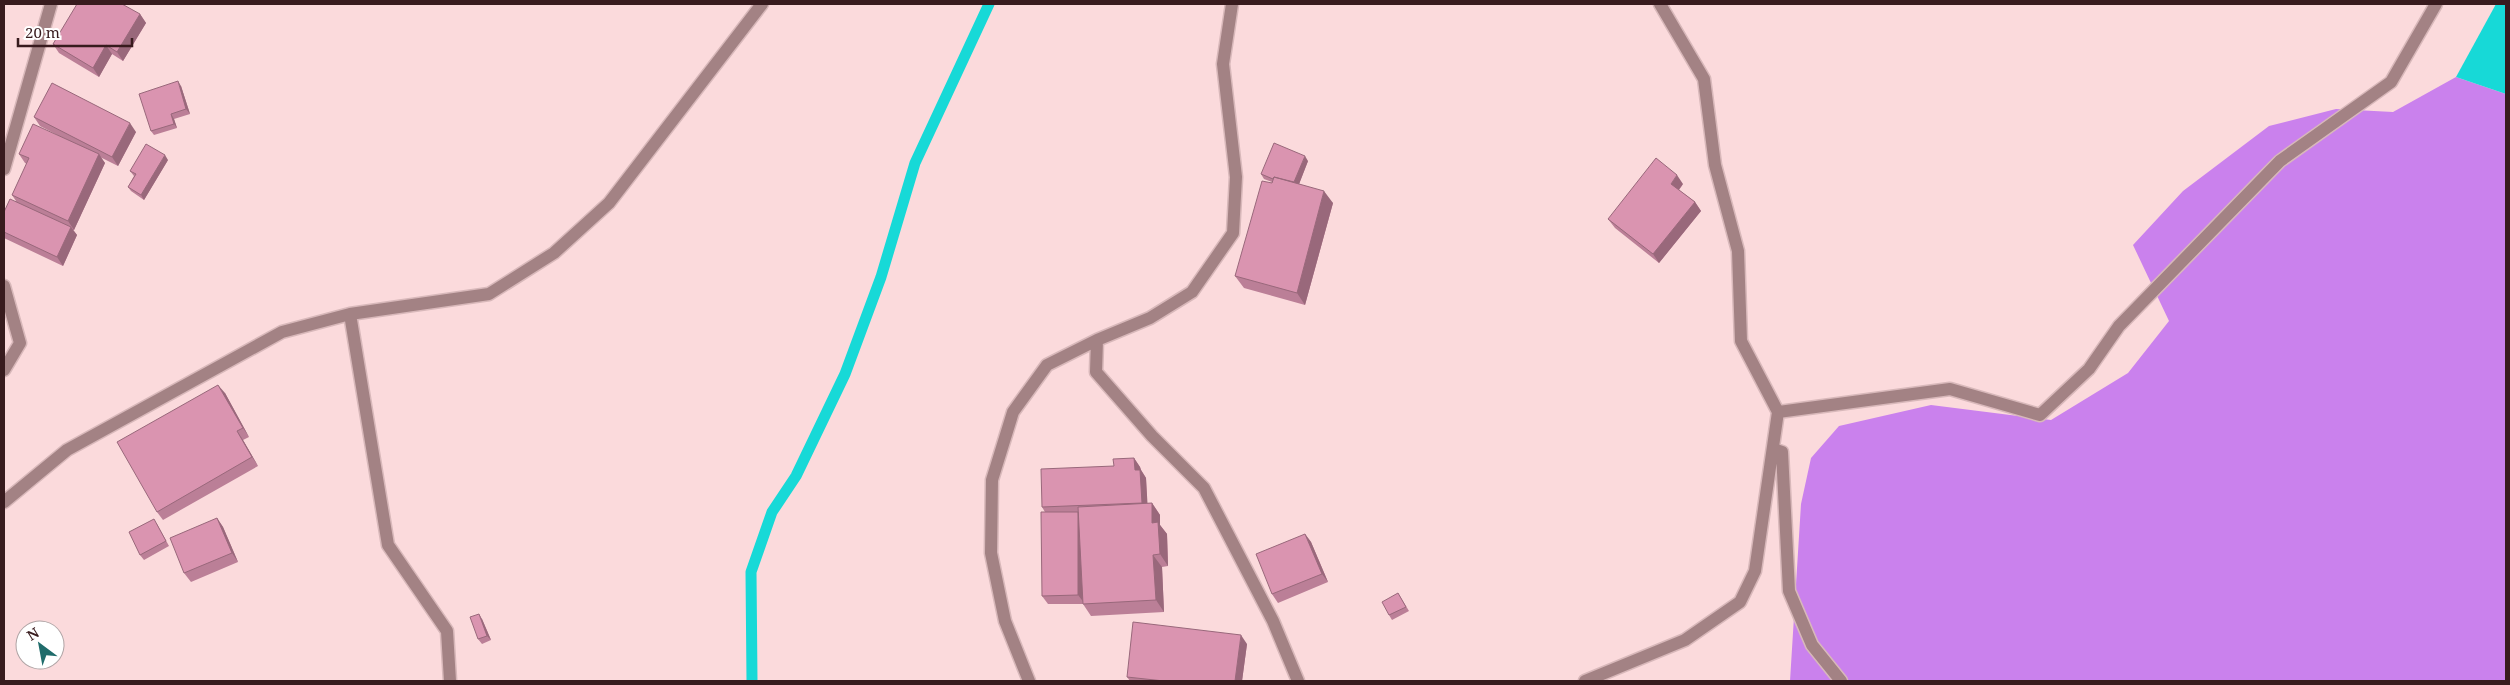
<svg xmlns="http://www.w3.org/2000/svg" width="2510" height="685" font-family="'Noto Serif',serif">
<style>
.forest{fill:#ca81ed}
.water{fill:#17d9d7}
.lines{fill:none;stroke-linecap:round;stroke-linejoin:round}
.stream{stroke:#17d9d7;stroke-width:11}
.minor-casing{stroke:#d8b8ba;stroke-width:15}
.minor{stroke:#a38284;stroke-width:12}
.wall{fill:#bb7f97}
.shaded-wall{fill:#99687b}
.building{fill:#da94b0;stroke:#99687b}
</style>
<rect width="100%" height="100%" fill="#fbdadc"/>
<path class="forest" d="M 2456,77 L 2506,94 L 2506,681 L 1790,681 L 1801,504 L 1811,458 L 1839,426 L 1931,405 L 2051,420 L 2128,373 L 2169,321 L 2133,245 L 2183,191 L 2269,126 L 2336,109 L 2393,112 Z"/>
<path class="water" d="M 2496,4 L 2506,4 L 2506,94 L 2456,77 Z"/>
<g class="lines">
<path class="stream" d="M 752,681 L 751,572 L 772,512 L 796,476 L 845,374 L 881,277 L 915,163 L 989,4"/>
<g class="minor-casing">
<path id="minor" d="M 4,169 L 51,4
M 4,286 L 20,343 L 4,370
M 350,314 L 388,545 L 447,631 L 450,681
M 1097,340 L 1096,372 L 1152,436 L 1204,488 L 1273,621 L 1298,681
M 1778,412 L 1950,389 L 2040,415 L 2089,369 L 2119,326 L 2280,161 L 2391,82 L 2436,4
M 1773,449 L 1782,452 L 1789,591 L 1812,645 L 1841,681
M 4,502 L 67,450 L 282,332 L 350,314 L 489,294 L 554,253 L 609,203 L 762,4
M 1029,681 L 1005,621 L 991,553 L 992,480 L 1013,412 L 1047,365 L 1097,340 L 1150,318 L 1192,292 L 1233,233 L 1236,177 L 1223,64 L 1232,4
M 1585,681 L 1685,640 L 1740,602 L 1755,571 L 1778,412 L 1741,341 L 1738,251 L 1715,165 L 1704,79 L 1660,4"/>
</g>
<use href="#minor" class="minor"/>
</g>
<path class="wall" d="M 140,14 L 146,23 L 123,61 L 112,54 L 99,77 L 59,53 L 53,44 Z
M 181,86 L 190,114 L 174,119 L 177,128 L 154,135 L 151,131 Z
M 34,117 L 136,132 L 118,166 L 100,157 L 105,163 L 74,230 L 73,230 L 77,235 L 63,266 L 4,238 L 4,212 L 16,201 L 12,195 L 27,164 L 25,163 L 19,154 L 69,141 L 40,126 Z
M 168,160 L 144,200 L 131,191 L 128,187 L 134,176 L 130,171 Z
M 1308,161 L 1299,184 L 1333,203 L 1305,305 L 1244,288 L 1235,276 L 1272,182 L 1264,179 L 1261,174 Z
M 1683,184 L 1679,190 L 1695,202 L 1701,211 L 1659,263 L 1615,228 L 1608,219 Z
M 225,393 L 249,437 L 243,440 L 258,466 L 163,520 L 157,512 Z
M 1134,458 L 1140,467 L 1141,470 L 1146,478 L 1147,503 L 1152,503 L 1160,515 L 1160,525 L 1167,534 L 1168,566 L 1162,567 L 1164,612 L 1091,616 L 1083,604 L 1048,604 L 1042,596 L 1045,512 L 1042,507 L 1114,466 Z
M 217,518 L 223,527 L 238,562 L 191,582 L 184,573 Z
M 157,524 L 169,546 L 144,560 L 140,555 Z
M 1305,534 L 1311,542 L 1328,582 L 1278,603 L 1272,594 Z
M 1398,593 L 1409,611 L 1392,620 L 1389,615 Z
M 482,619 L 491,640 L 482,644 L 478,639 Z
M 1247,644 L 1242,681 L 1130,681 L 1127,677 Z"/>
<path class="shaded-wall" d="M 140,14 L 146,23 L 123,61 L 117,52 Z
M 106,45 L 112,54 L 99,77 L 93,68 Z
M 178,81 L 181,86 L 190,114 L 186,109 Z
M 171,114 L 174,119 L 177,128 L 174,124 Z
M 130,123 L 136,132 L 118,166 L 112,157 Z
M 99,154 L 105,163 L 74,230 L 68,221 Z
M 165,155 L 168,160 L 144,200 L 141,195 Z
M 1305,156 L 1308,161 L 1296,192 L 1292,187 Z
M 1677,175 L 1683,184 L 1677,192 L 1671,184 Z
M 1324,191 L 1333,203 L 1305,305 L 1297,293 Z
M 1695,202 L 1701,211 L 1659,263 L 1653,254 Z
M 71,227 L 77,235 L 63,266 L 57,257 Z
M 218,385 L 225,393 L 249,437 L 243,428 Z
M 237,431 L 243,440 L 258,466 L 252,457 Z
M 1134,458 L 1140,467 L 1141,470 L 1146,478 L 1148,512 L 1142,503 L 1135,470 Z
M 1152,503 L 1160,515 L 1160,525 L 1167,534 L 1168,566 L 1160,554 L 1152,523 Z
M 1078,512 L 1084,520 L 1085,604 L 1078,595 Z
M 217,518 L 223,527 L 238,562 L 232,553 Z
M 1305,534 L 1311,542 L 1328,582 L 1322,574 Z
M 1153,555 L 1162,567 L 1164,612 L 1156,600 Z
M 479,614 L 482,619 L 491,640 L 487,636 Z
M 1241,635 L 1247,644 L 1242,681 L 1235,681 Z"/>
<path class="building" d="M 77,4 L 122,4 L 140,14 L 117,52 L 106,45 L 93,68 L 53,44 Z
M 178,81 L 186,109 L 171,114 L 174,124 L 151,131 L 139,94 Z
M 52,83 L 130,123 L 112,157 L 34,117 Z
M 33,124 L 99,154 L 68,221 L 12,195 L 29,158 L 19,154 Z
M 1274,143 L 1305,156 L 1294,182 L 1274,177 L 1273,179 L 1261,174 Z
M 146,144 L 165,155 L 141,195 L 128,187 L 136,174 L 130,171 Z
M 1656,158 L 1677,175 L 1671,184 L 1695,202 L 1653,254 L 1608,219 Z
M 1274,177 L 1324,191 L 1297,293 L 1235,276 L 1262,181 L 1272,183 Z
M 10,199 L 71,227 L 57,257 L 4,232 L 4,212 Z
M 218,385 L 243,428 L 237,431 L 252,457 L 157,512 L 117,442 Z
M 1134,458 L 1135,470 L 1140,470 L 1142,503 L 1042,507 L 1041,469 L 1114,466 L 1113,459 Z
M 1152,503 L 1152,523 L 1158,522 L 1160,554 L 1153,555 L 1156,600 L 1083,604 L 1078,507 Z
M 1041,512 L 1078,512 L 1078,595 L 1042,596 Z
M 217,518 L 232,553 L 184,573 L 170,538 Z
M 154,519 L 166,541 L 140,555 L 129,532 Z
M 1305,534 L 1322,574 L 1272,594 L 1256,554 Z
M 1398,593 L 1406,607 L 1389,615 L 1382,602 Z
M 479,614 L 487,636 L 478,639 L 470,617 Z
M 1133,622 L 1241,635 L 1235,681 L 1164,681 L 1127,677 Z"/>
<rect width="2510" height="685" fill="none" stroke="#381b1e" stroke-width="10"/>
<g transform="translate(40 645) rotate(328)"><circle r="24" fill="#ffffff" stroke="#afa4a5"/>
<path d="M0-4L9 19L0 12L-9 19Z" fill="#206c6b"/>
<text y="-8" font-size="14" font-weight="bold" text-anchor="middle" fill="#381b1e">N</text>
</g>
<path d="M18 38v8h114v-8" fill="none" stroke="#381b1e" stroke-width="2.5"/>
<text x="25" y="38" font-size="15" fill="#381b1e" stroke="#ffffff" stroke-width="4" paint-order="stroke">20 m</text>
</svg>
